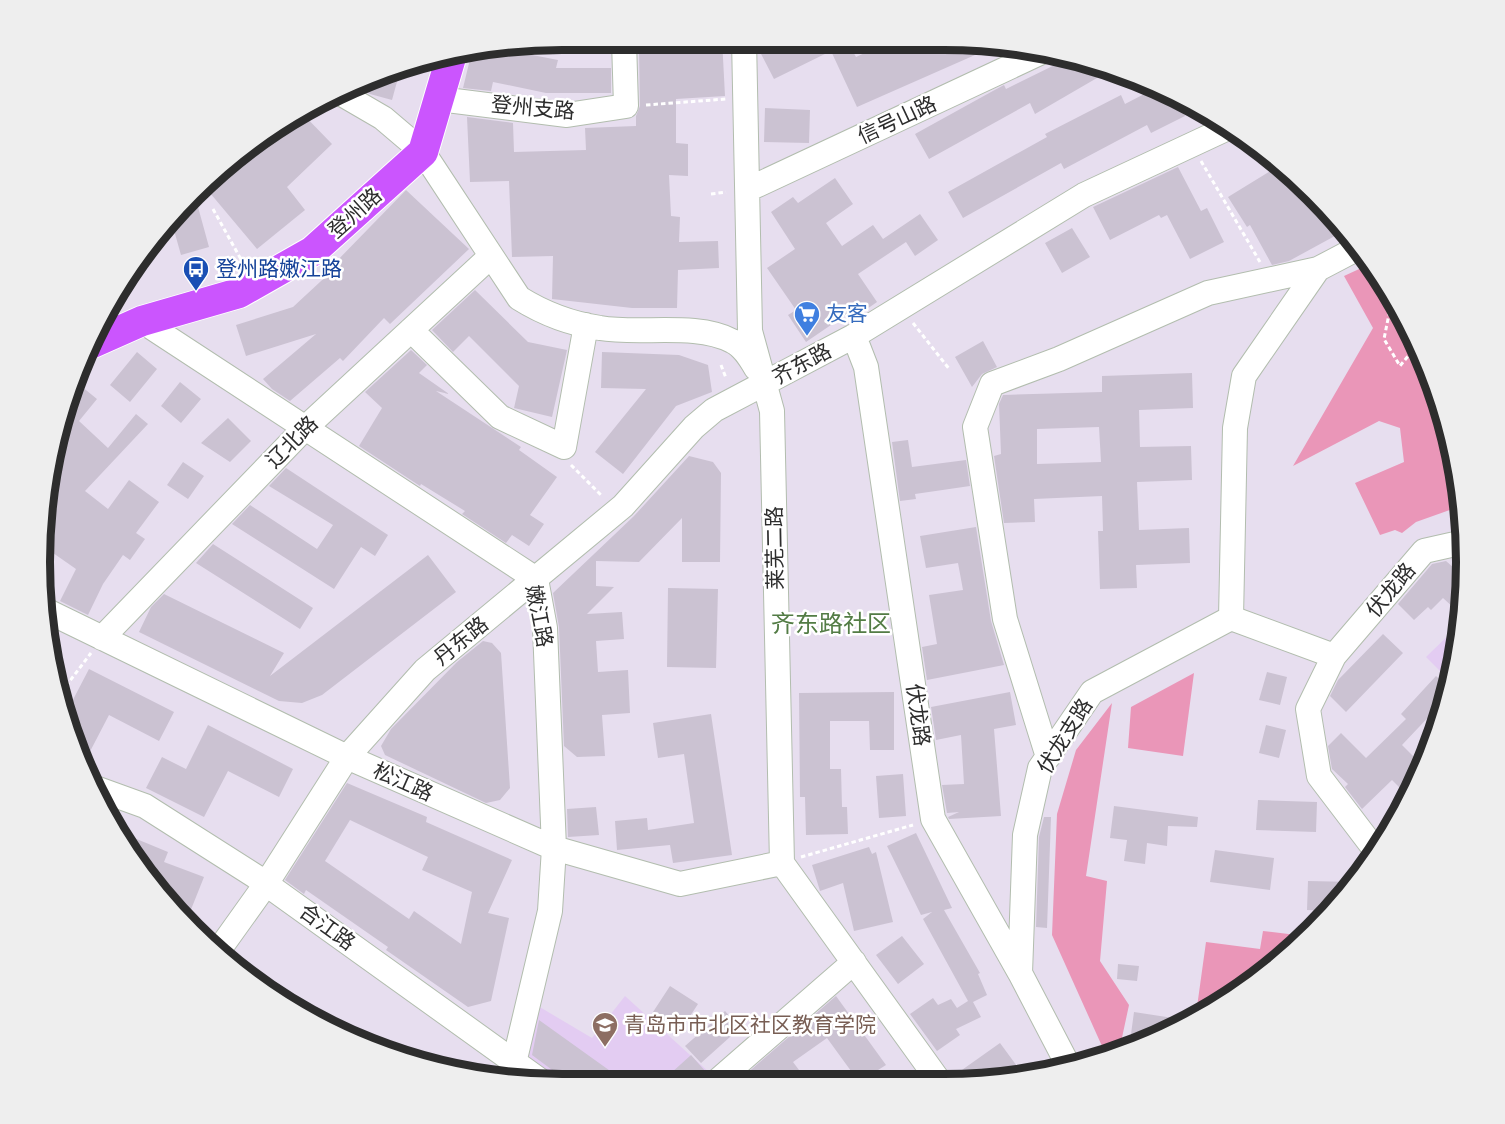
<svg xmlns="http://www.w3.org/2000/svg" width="1505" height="1124" font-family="'Roboto Condensed','Noto Sans SC',sans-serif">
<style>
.education{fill:#e3ccf2}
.green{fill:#ea96b8}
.building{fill:#cbc2d2;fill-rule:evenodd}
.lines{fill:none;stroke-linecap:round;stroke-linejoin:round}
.minor-casing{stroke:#b2bdae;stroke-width:26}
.major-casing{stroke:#fff;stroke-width:32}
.path{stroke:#fff;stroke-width:3;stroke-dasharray:4.5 3;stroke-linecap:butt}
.minor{stroke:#fff;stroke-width:24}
.major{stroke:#cb55fe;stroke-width:30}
.labels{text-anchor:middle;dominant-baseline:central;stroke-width:5;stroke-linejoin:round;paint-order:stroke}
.street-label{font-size:21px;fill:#2d2d2d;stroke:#fff}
.transit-label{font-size:21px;fill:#164399;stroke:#fff;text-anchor:start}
.shop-label{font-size:21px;fill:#366cbe;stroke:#fff;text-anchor:start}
.education-label{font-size:21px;fill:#785e54;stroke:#fff;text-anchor:start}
.quarter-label{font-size:24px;fill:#537c45;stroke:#fff}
.rim{fill:none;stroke:#2d2d2d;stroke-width:8}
</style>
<rect width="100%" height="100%" fill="#e7deef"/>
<path class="education" d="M 1462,622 L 1461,631 L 1450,681 L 1426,657 Z
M 625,996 L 711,1074 L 700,1083 L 563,1084 L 525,1058 L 538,1006 L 592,1038 Z"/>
<path class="green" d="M 1370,264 L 1412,331 L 1448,427 L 1461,506 L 1416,522 L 1402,533 L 1395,530 L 1380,535 L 1355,483 L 1404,462 L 1400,428 L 1379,421 L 1293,466 L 1373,328 L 1344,276 Z
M 1194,673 L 1183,756 L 1128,748 L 1131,707 Z
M 1112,703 L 1086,876 L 1107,881 L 1100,961 L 1129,1005 L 1120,1047 L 1122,1051 L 1106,1055 L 1052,935 L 1057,814 L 1076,750 Z
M 1263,931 L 1305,936 L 1261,977 L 1207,1008 L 1197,1007 L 1206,942 L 1260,949 Z"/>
<path class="building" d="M 701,39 L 722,39 L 725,96 L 676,99 L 676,143 L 688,144 L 688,176 L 669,175 L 671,216 L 680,217 L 679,242 L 718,241 L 719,268 L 678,270 L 677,308 L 632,308 L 552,299 L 553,256 L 512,257 L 509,181 L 470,182 L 467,117 L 513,123 L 514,152 L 586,150 L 585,128 L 636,126 L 636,116 L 640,106 L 639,49 L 702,46 Z
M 758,40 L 850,40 L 847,41 L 856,57 L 893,40 L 977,40 L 1000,44 L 857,107 L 831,51 L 774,79 L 758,48 Z
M 497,48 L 558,60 L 556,68 L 611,68 L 611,93 L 546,93 L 493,82 L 491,91 L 463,88 L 472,51 Z
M 1073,56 L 1109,71 L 1035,114 L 1030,103 L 929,159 L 915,134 L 991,92 L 1004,85 L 1006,89 Z
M 384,74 L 398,78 L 392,100 L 370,94 L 356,86 Z
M 1152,90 L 1178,102 L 1185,116 L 1151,133 L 1147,125 L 1064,169 L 1061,163 L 963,218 L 948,192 L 1047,137 L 1045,134 L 1121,95 L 1125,104 Z
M 765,108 L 810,110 L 809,143 L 764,142 Z
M 299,110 L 332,144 L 287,187 L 305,210 L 257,249 L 205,187 Z
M 1178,167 L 1201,211 L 1207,208 L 1224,242 L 1190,259 L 1167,215 L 1161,218 L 1159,215 L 1110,240 L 1093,207 Z
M 1277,167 L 1344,231 L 1289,261 L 1272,265 L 1250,225 L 1247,227 L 1228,197 Z
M 835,178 L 853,204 L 826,223 L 842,246 L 873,225 L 883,239 L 920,214 L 938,240 L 915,256 L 906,242 L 858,274 L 877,302 L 854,318 L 850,312 L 806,342 L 788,315 L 796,310 L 767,268 L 795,249 L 771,212 L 793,197 L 798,203 Z
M 406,190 L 469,249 L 390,324 L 384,318 L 343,361 L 340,358 L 290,401 L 272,389 L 263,379 L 316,334 L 246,356 L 236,325 L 293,307 L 334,269 L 332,266 Z
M 195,196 L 209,247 L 181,255 L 170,216 Z
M 1072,228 L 1090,257 L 1062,273 L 1045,243 Z
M 475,290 L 528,342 L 567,350 L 552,417 L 514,408 L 519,386 L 469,336 L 453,352 L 432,330 Z
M 983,341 L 997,367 L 982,374 L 972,387 L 955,357 Z
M 411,350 L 427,365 L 419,373 L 449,394 L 436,391 L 521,447 L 519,450 L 557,477 L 530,515 L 544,524 L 529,546 L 512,535 L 506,543 L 462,514 L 465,511 L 421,484 L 420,486 L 359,446 L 382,408 L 365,392 Z
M 137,352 L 157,369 L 130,402 L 110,385 Z
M 602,352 L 679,355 L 708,365 L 712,392 L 676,406 L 623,474 L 595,452 L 646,389 L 601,388 Z
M 1192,373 L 1193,408 L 1139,410 L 1140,447 L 1191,446 L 1192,480 L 1137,482 L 1139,530 L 1189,528 L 1190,563 L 1136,565 L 1137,588 L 1100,589 L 1098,531 L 1103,531 L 1102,496 L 1034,499 L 1035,522 L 1004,523 L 994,456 L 1001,454 L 999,404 L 1003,395 L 1102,392 L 1102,376 ZM 1099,427 L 1101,462 L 1037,464 L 1037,429 Z
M 76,382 L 97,399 L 79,421 L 108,448 L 136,414 L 148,424 L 85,491 L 108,509 L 129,480 L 159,502 L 136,533 L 145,539 L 130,560 L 123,555 L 103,584 L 88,615 L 60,601 L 76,569 L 43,546 L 49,460 Z
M 180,382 L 201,399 L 181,423 L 161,406 Z
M 228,418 L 251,441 L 230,462 L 201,443 Z
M 908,440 L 912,467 L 966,460 L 970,486 L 915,494 L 916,499 L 900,501 L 892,442 Z
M 689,456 L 713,462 L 721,473 L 720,562 L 682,562 L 682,518 L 639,562 L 596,561 L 596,586 L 614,587 L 587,614 L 622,612 L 624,639 L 596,641 L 598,672 L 628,670 L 630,713 L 602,715 L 605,756 L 577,757 L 564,746 L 559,627 L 553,593 L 634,516 Z
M 183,462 L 204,476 L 188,499 L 167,485 Z
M 286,468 L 388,535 L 375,556 L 361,547 L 334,589 L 232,524 L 250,505 L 317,549 L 333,525 L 269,486 Z
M 976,527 L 991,621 L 1004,665 L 927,680 L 922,647 L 937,644 L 929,595 L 963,590 L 958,563 L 926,568 L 920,536 Z
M 213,544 L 313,608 L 300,629 L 196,563 Z
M 428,555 L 456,592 L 322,695 L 302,703 L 279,701 L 139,632 L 151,607 L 164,594 L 284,653 L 270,676 Z
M 1464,557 L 1462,601 L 1455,609 L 1443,598 L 1431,610 L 1428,607 L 1414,620 L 1398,604 L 1432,564 L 1446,561 L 1454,568 Z
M 668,588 L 718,589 L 716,668 L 667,667 Z
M 1383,634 L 1403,653 L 1346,712 L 1330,696 L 1338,680 Z
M 483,641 L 492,643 L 501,653 L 510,788 L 500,800 L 486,803 L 385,755 L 381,746 L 391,729 L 457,662 Z
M 89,669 L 174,712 L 159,741 L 109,715 L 84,763 L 67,730 L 64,717 Z
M 1267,672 L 1287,677 L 1280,705 L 1259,700 Z
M 1436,676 L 1448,687 L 1442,715 L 1436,709 L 1402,745 L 1422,765 L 1408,796 L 1392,780 L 1362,809 L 1345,787 L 1348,784 L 1332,769 L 1328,746 L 1341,733 L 1366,758 L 1406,719 L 1401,714 Z
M 894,692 L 894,750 L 870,750 L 869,721 L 830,721 L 830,769 L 841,769 L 842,807 L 847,807 L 848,834 L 806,835 L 805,797 L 800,797 L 799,693 Z
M 1010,692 L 1016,725 L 994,729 L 1001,816 L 949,819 L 948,817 L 959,812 L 947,813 L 942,785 L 964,784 L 961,735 L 936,740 L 931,707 Z
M 711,714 L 732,855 L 673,863 L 670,845 L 617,850 L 615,821 L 647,818 L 648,830 L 694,823 L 684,754 L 658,758 L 653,723 Z
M 208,725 L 293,769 L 279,797 L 228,771 L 204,817 L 146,788 L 162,757 L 186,769 Z
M 1266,725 L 1286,730 L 1279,758 L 1259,753 Z
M 903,774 L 906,816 L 879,818 L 876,776 Z
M 347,783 L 427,817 L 426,822 L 512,860 L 488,913 L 509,918 L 491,1001 L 468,1007 L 386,950 L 388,947 L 306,890 L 304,894 L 285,880 ZM 350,820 L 428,857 L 422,870 L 472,892 L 461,944 L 414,911 L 409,919 L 325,861 Z
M 1258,800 L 1317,802 L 1316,832 L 1256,830 Z
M 1114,806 L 1198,817 L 1197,827 L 1168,826 L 1167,846 L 1147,843 L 1145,864 L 1124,861 L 1127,840 L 1110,838 Z
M 596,807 L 599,835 L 568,837 L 567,809 Z
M 1044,817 L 1051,817 L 1047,928 L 1036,927 L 1039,837 Z
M 122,833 L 168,852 L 164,862 L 204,877 L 186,922 L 147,880 Z
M 916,833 L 952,908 L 944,910 L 980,973 L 978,974 L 987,995 L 973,1002 L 981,1017 L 956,1029 L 960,1035 L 937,1051 L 910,1014 L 933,998 L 938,1005 L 951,999 L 957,1008 L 968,1001 L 923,919 L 932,912 L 921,915 L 887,846 Z
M 869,847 L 872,854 L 876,852 L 893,922 L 854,931 L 843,883 L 820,891 L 812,865 Z
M 1215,850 L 1274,858 L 1270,890 L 1210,882 Z
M 1308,881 L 1354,882 L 1332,911 L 1307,910 Z
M 902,936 L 924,964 L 898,984 L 876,955 Z
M 1118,964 L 1139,966 L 1137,981 L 1117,979 Z
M 670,986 L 698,1004 L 681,1030 L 653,1012 Z
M 836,996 L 886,1065 L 859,1082 L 827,1038 L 793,1062 L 808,1082 L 737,1082 Z
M 725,1011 L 740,1028 L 701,1063 L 685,1046 Z
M 1134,1012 L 1186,1020 L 1143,1045 L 1129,1049 Z
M 539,1020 L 627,1083 L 571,1084 L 532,1055 Z
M 1000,1043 L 1025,1077 L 1012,1080 L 953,1081 L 952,1077 Z
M 691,1055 L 706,1072 L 695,1083 L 660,1083 Z"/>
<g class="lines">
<g class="minor-casing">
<path id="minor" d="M 744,39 L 750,331 L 772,411 L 782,863 L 939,1081
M 340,93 L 383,118 L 423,152 L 519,298 C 543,313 572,324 600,328 C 640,335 696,322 732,341 C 743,346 750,358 756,368
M 439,99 L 567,115 L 626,106 L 624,41
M 749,189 L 1044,51
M 142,321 L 536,579 L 545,628 L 554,848 L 550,911 L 510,1080
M 411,330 L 500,417 L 564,447 L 586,325
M 854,336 L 866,367 L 933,819 L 1020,973 L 1068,1065
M 43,609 L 347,757 L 554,848 L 680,884 L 782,863
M 1231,618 L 1235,428 L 1244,376 L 1318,269 L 1360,247
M 102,638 L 304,429 L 491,256
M 1048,757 L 1005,619 L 975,427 L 992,384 L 1059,359 L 1208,293 L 1318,269
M 98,789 L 145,806 L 255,876 L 545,1084
M 1376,851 L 1319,776 L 1308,709 L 1334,656 L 1424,551 L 1464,542
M 216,954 L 266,884 L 347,757 L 425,670 L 623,506 L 694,427 L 714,410 L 854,336 L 1084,195 L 1232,126
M 1020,973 L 1025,835 L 1040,768 L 1092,692 L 1231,618 L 1334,656
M 715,1083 L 854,962"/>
</g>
<g class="major-casing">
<path id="major" d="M 88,345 L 142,321 L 239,293 L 313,251 L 423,152 L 452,54"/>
</g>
<path class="path" d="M 646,105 L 726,99
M 1201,161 L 1260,262
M 711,194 L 726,192
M 213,209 L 243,263
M 1370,264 L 1391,304 L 1384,339 L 1400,366 L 1417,345
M 913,323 L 950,370
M 721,365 L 726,378
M 571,465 L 602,496
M 59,689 L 66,686 L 91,653
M 801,857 L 913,825"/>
<use href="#minor" class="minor"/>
<use href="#major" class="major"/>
</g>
<defs>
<g id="bus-pin" transform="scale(1.35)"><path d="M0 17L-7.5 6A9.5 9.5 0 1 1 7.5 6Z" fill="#1a4fb4" stroke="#fff"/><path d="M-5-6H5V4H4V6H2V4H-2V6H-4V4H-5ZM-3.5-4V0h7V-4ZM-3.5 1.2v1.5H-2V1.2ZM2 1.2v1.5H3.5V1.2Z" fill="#fff"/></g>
<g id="supermarket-pin" transform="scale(1.35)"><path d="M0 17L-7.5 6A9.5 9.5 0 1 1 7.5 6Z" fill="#3f7fe0" stroke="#fff"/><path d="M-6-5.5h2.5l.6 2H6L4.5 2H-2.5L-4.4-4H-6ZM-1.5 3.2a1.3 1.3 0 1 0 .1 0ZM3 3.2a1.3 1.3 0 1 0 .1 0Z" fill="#fff"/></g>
<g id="university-pin" transform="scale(1.35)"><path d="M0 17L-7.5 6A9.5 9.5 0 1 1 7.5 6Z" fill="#8d6e63" stroke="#fff"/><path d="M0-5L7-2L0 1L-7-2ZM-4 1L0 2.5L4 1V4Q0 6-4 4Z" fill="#fff"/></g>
</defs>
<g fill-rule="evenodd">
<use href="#bus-pin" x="196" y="269"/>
<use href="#supermarket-pin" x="807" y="314"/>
<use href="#university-pin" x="605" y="1025"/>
</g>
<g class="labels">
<g class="street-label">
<text transform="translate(533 108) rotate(5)">登州支路</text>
<text transform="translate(897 120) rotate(-25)">信号山路</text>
<text transform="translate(355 213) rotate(-42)">登州路</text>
<text transform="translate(802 364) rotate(-28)">齐东路</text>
<text transform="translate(292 442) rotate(-45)">辽北路</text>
<text transform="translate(775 548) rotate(-91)">莱芜二路</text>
<text transform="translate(1391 590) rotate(-50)">伏龙路</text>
<text transform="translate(539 616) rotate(79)">嫩江路</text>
<text transform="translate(461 641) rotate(-39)">丹东路</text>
<text transform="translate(918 715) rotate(82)">伏龙路</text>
<text transform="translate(1065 736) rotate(-58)">伏龙支路</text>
<text transform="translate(403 782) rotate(24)">松江路</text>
<text transform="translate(327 927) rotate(36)">合江路</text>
</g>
<g class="transit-label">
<text x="216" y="269">登州路嫩江路</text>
</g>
<g class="shop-label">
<text x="826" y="314">友客</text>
</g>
<g class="education-label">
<text x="624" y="1025">青岛市市北区社区教育学院</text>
</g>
<g class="quarter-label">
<text x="831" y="624">齐东路社区</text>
</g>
</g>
<path d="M0 0H1505V1124H0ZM562 50H944A512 512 0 0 1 1456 562V562A512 512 0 0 1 944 1074H562A512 512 0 0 1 50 562V562A512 512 0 0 1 562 50Z" fill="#eee" fill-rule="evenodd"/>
<path class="rim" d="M562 50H944A512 512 0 0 1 1456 562V562A512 512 0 0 1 944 1074H562A512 512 0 0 1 50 562V562A512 512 0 0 1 562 50Z"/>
</svg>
